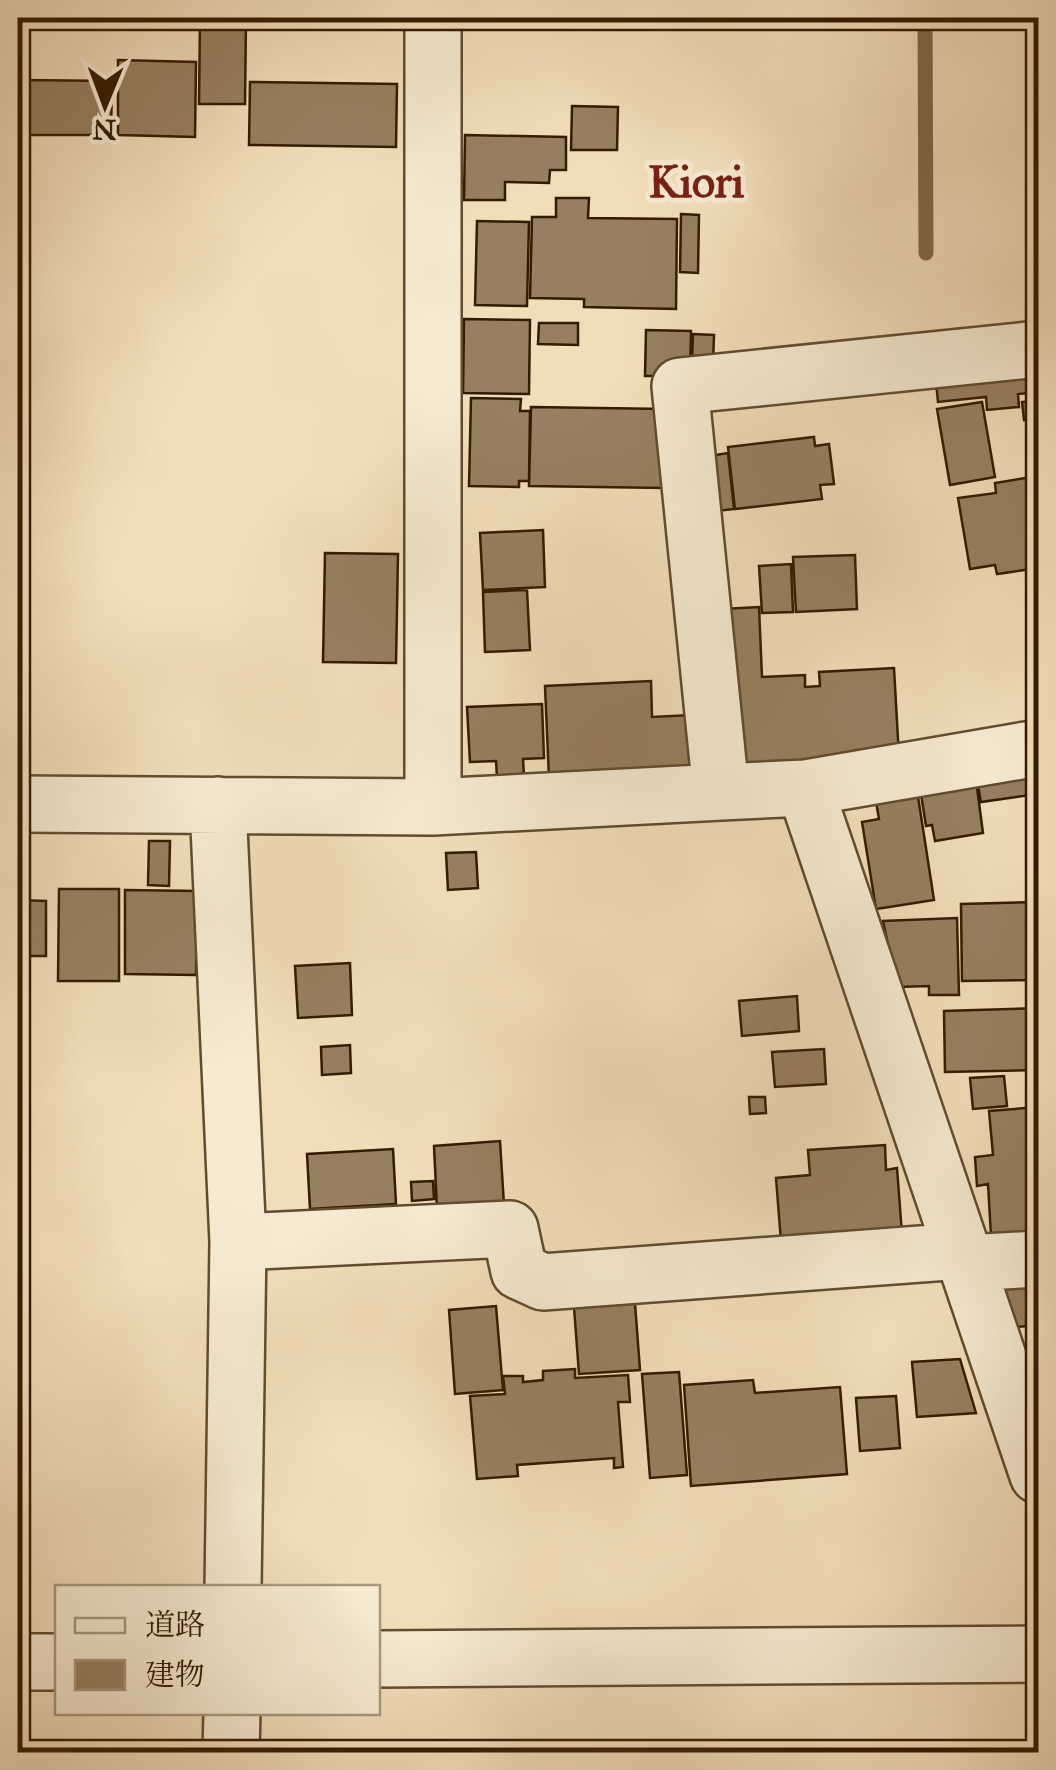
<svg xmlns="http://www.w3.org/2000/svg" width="1056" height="1770" font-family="'IM FELL Great Primer','Noto Serif JP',serif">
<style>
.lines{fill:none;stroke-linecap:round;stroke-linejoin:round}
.stream{stroke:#7e6849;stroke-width:15}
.building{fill:#968060;stroke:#331b00;stroke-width:2.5}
.minor-casing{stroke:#624c2e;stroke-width:60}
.minor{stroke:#f6ead2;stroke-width:55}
.labels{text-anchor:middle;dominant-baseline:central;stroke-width:10;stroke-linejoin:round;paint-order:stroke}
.quarter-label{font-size:45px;font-weight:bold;fill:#7a1f14;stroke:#f6ead2}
</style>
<rect width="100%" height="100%" fill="#f1deb9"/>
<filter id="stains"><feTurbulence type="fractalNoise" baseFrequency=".002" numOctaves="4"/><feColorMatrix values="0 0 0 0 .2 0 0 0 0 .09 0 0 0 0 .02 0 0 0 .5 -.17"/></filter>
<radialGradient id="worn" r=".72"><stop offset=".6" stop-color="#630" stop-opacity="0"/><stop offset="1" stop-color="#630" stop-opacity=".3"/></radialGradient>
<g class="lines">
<path class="stream" d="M 925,18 L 926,253"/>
</g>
<path class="building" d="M 200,18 L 246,18 L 245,104 L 199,104 Z
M 118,60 L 196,62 L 195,137 L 118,135 Z
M 22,80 L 112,81 L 111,135 L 22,135 Z
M 250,82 L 397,84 L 396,147 L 249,145 Z
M 572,106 L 618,107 L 617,150 L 571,150 Z
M 465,135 L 566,137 L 566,170 L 550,170 L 549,183 L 505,182 L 505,200 L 464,200 Z
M 556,198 L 589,198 L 588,218 L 677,219 L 676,309 L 584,307 L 584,299 L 530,298 L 532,217 L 556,217 Z
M 681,214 L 699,215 L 698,273 L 680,272 Z
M 477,221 L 529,222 L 527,306 L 475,305 Z
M 464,319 L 530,320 L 529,394 L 463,393 Z
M 539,323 L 578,323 L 578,345 L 538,344 Z
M 646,330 L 691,331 L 690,376 L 645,376 Z
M 693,334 L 714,335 L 713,363 L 692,362 Z
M 1038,360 L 1038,392 L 1018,394 L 1019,407 L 987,410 L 986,397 L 938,402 L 935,371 Z
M 471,398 L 521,399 L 520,411 L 530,411 L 529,481 L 519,481 L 519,487 L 469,486 Z
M 1038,400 L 1038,418 L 1024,420 L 1022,402 Z
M 982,402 L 995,477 L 950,485 L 937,409 Z
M 531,407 L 666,409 L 665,488 L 529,486 Z
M 814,437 L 815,446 L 829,444 L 834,484 L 820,485 L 822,499 L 735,509 L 728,447 Z
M 728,453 L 734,509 L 716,511 L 710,456 Z
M 1038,476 L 1038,568 L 997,574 L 995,565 L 970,569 L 958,498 L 996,493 L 995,483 Z
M 543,530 L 545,587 L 483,590 L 480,533 Z
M 325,553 L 398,554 L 396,663 L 323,662 Z
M 855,555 L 857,609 L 796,612 L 793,557 Z
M 791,564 L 793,612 L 762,613 L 759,566 Z
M 527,590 L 530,650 L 485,652 L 483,592 Z
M 759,607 L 762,677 L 805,675 L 805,687 L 820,686 L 819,672 L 894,668 L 899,757 L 737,765 L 723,609 Z
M 651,681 L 652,717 L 691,715 L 694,772 L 549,779 L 545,686 Z
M 542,704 L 544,758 L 523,759 L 524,776 L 497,777 L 496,761 L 470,762 L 467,707 Z
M 1035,771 L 1038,794 L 981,802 L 977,780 Z
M 976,780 L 983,833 L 935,841 L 932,825 L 926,826 L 920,788 Z
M 917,790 L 934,900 L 876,909 L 862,822 L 879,819 L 875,796 Z
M 149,841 L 170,841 L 169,886 L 148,885 Z
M 476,852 L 478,888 L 448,890 L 446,853 Z
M 59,889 L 119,889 L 119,981 L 58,981 Z
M 125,890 L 197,891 L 196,975 L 125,974 Z
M 18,900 L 46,901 L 46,956 L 18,956 L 19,971 L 18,971 Z
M 1038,902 L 1038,980 L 962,981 L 961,904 Z
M 957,918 L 959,995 L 929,995 L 929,986 L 897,987 L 883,921 Z
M 350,963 L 352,1015 L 298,1018 L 295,966 Z
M 797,996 L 799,1031 L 742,1036 L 739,1001 Z
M 1038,1008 L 1038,1070 L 945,1072 L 944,1011 Z
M 350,1045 L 351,1073 L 322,1075 L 321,1047 Z
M 824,1049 L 826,1084 L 775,1087 L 772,1052 Z
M 1004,1076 L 1007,1106 L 973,1109 L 970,1078 Z
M 749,1097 L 765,1097 L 766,1113 L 750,1114 Z
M 1038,1107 L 1038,1250 L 992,1253 L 988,1184 L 977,1186 L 975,1157 L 993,1155 L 989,1111 Z
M 500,1141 L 504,1205 L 437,1209 L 434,1146 Z
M 885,1145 L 886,1170 L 897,1168 L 902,1234 L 781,1242 L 776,1178 L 810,1175 L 808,1150 Z
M 393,1149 L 396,1204 L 310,1209 L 307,1154 Z
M 433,1181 L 434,1199 L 412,1201 L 411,1182 Z
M 1038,1281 L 1038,1325 L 1006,1328 L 1002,1284 Z
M 634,1290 L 640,1370 L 579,1374 L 573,1294 Z
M 496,1306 L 503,1390 L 455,1394 L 449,1310 Z
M 960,1359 L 976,1413 L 917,1417 L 912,1362 Z
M 575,1369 L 575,1378 L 628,1375 L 630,1402 L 618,1402 L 623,1467 L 614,1468 L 614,1458 L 517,1465 L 518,1476 L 477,1479 L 470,1396 L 505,1394 L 503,1376 L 523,1376 L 523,1382 L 543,1380 L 543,1371 Z
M 679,1372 L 687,1475 L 650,1478 L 642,1374 Z
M 753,1380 L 755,1393 L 840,1387 L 847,1474 L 691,1486 L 684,1385 Z
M 896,1396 L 900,1448 L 860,1451 L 856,1398 Z"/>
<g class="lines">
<g class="minor-casing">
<path id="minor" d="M 433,18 L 433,807
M 805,788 L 1038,1475
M 721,792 L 680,386 L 1038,349
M 18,804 L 433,807 L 721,792 L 805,788 L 1038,748
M 218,805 L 238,1242 L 233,1588
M 238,1242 L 510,1229 L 519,1271 L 543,1282 L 961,1251
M 966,1263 L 1038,1259
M 378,1659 L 1038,1654
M 18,1662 L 58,1662
M 231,1752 L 232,1712"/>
</g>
<use href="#minor" class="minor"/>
</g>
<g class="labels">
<g class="quarter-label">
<text x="696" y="181">Kiori</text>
</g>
</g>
<rect width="1056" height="1770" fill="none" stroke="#f1deb9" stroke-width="60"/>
<rect x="20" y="20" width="1016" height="1730" fill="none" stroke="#331b00" stroke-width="5"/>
<rect x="30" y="30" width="996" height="1710" fill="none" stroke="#331b00" stroke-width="2.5"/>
<rect x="55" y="1585" width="325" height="130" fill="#f6ead2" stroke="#a8977e" stroke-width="2.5"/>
<rect x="75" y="1618" width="50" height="15" fill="#f6ead2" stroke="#a8977e" stroke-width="2.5"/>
<text x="145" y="1635" font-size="30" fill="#331b00">道路</text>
<rect x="75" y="1660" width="50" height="30" fill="#968060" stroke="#a8977e" stroke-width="2.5"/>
<text x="145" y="1685" font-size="30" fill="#331b00">建物</text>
<g transform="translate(105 105) rotate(181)" stroke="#f6ead2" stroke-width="8" paint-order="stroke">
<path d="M0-8L18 38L0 25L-18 38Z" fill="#331b00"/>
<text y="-15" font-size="28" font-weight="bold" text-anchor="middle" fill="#331b00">N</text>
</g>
<rect width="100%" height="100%" filter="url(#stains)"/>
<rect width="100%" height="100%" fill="url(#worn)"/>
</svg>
